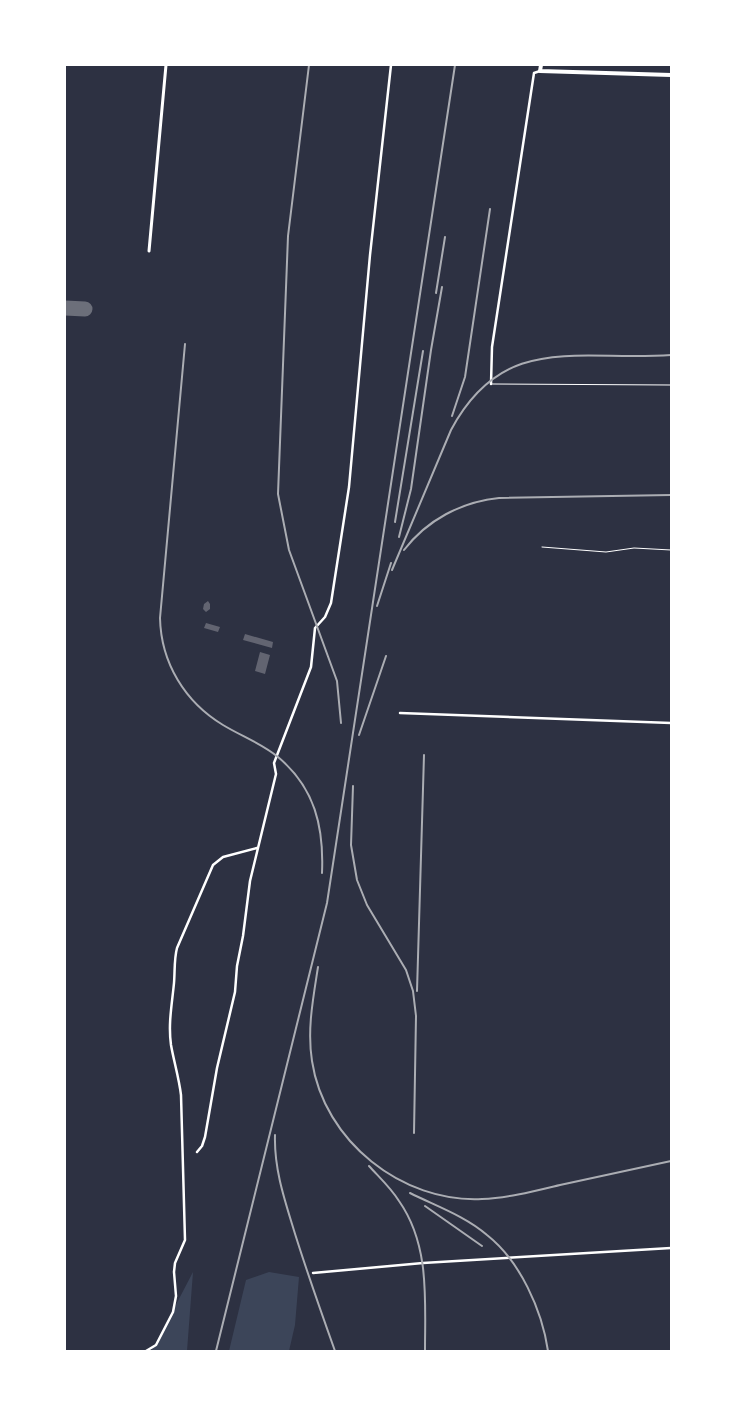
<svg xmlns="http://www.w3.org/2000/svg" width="736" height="1416" font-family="Commissioner,sans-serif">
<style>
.green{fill:#3c4559}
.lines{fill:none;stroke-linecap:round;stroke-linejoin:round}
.taxiway{stroke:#6c6f7a;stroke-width:15}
.building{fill:#626471}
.service{stroke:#fff;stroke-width:1}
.minor{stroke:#fff;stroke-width:2.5}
.tertiary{stroke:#fff;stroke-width:3}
.primary{stroke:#fff;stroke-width:4}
.rail{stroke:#abadb3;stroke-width:2}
</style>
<rect width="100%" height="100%" fill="#2d3142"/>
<path class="green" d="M 193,1272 L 187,1351 L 151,1351 L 156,1343 Z
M 269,1272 L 299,1277 L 295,1325 L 289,1351 L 229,1351 L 246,1280 Z"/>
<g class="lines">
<path class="taxiway" d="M 65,308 L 85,309"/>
</g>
<path class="building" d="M 208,601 L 210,604 L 210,609 L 206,612 L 203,609 L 204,604 Z
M 206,623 L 220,627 L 218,632 L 204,628 Z
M 245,634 L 273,642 L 272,648 L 243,640 Z
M 260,652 L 270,655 L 265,674 L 255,671 Z"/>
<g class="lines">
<path class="service" d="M 492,384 L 671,385
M 542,547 L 606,552 L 634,548 L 671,550"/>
<path class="minor" d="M 491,384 L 492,347 L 534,73 L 540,71
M 400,713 L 671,723
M 197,1152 L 202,1146 L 205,1137 L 217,1068 L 235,992 L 237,966 L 243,936 L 250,881 L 276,774 L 274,763 L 311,667 L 315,628 L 325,617 L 331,603 L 349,487 L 370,255 L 391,65
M 313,1273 L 423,1263 L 671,1248
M 146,1351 L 156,1345 L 173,1312 L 176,1296 L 174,1272 L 175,1263 L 185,1240 L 181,1095 C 179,1078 174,1062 171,1045 C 168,1024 172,1004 174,983 C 175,971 174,959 177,948 L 213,865 L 223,857 L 257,848"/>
<path class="tertiary" d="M 149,251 L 166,65"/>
<path class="primary" d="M 541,65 L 540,71 L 671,75"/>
<path class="rail" d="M 309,65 L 288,236 L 278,494 L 289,550 L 337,681 L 341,723
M 436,293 L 445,237
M 185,344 L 160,618 C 161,663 185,702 223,725 C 241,736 261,743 278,757 C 315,788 324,827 322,873
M 452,416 L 465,377 L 490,209
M 395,522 L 423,351
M 399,537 L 411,489 L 431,350 L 442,287
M 404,550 C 427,520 461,502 499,498 L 671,495
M 392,570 L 451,430 C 504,331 579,362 671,355
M 377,606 L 391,563
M 359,735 L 386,656
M 353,786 L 351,845 L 357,880 L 367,905 L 406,970 L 413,991 L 416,1016 L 414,1133
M 318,967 C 313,999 307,1030 312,1061 C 324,1141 402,1203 482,1199 C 508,1198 535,1191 560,1185 C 597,1177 634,1169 671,1161
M 417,991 L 424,755
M 275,1135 C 274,1166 283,1195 292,1224 C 305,1267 320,1309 335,1351
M 369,1166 C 379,1177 391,1188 399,1201 C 430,1245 425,1300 425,1351
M 410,1193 C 436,1206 465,1216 487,1235 C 520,1261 542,1310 548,1351
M 425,1206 L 482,1246
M 216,1351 L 327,903 L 455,65"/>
</g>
<rect width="736" height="1416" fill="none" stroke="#ffffff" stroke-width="132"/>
</svg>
